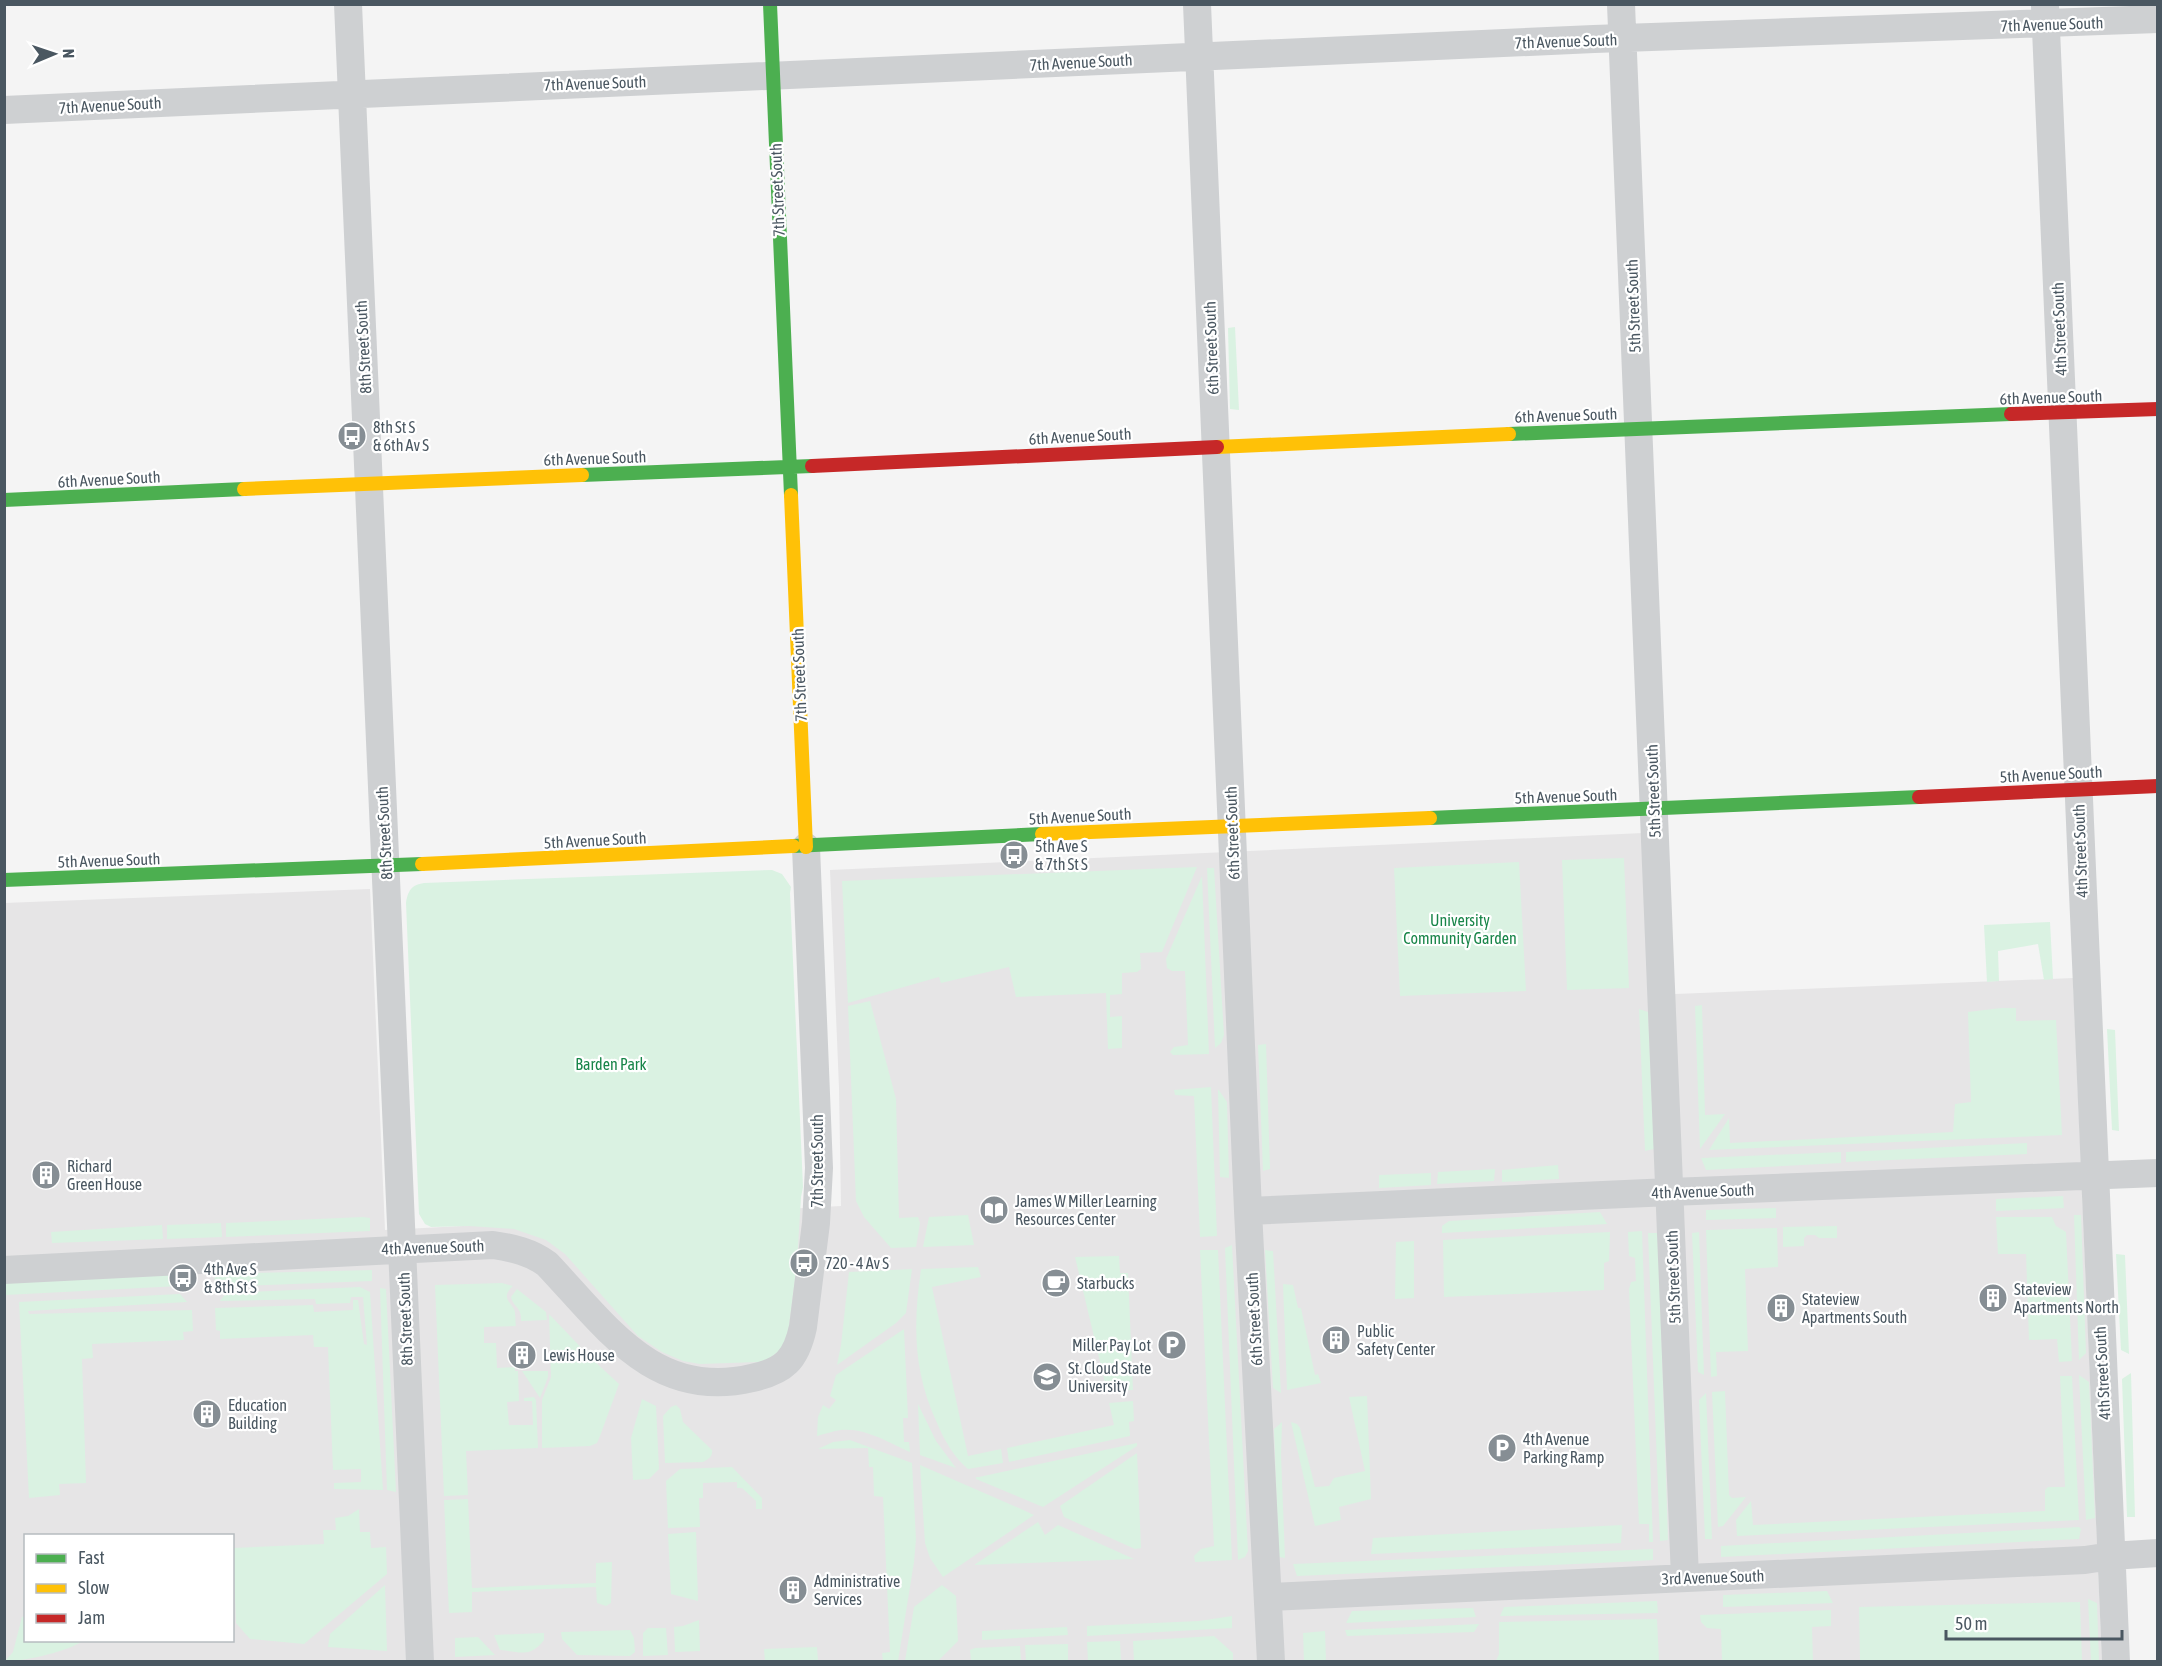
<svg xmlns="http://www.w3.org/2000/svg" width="2162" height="1666" font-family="'Asap Condensed',sans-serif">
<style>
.education{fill:#e6e5e6;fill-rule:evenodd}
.green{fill:#daf2e2}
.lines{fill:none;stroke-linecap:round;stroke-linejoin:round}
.street{stroke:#ced0d2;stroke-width:28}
.fast{stroke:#4caf50;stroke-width:14}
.slow{stroke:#ffc107;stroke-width:14}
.jam{stroke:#c62828;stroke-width:14}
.labels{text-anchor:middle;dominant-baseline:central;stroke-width:4.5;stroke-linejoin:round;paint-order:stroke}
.street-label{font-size:16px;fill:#4a5761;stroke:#fff}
.poi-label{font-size:16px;fill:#4a5761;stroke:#fff;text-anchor:start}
.park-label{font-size:16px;fill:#188549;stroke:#fff}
</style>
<rect width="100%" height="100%" fill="#f4f4f4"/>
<path class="education" d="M 1643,833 L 1651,995 L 2073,978 L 2102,1661 L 5,1661 L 4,903 L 370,889 L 385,1230 L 841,1206 L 839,1088 L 830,870 ZM 26,1536 L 232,1536 L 232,1640 L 26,1640 Z"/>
<path class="green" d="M 1235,327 L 1239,410 L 1230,409 L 1228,328 Z
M 1624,858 L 1629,988 L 1567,990 L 1562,860 Z
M 1519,862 L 1526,991 L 1400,996 L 1394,868 Z
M 1197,867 L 1162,952 L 1140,953 L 1141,969 L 1137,972 L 1122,973 L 1122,994 L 1110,995 L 1110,1017 L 1122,1016 L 1122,1048 L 1108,1049 L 1106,993 L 1016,997 L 1009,967 L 941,983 L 939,977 L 848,1003 L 842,881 Z
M 1207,868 L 1214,868 L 1224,1035 L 1221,1043 L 1215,1048 Z
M 772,870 L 782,874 L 791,887 L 790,893 L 803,1187 L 801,1197 L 797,1263 L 788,1333 L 784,1347 L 767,1360 L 758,1362 L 700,1364 L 683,1361 L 662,1352 L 638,1336 L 565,1254 L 546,1240 L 514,1229 L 469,1226 L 431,1227 L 425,1224 L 419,1214 L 406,903 C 408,891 411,885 424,883 Z
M 1202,876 L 1209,1054 L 1173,1055 L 1170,1052 L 1174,1047 L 1188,1045 L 1185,971 L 1172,971 L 1167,968 L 1166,959 Z
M 2050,922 L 2053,979 L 2044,980 L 2038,944 L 1998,951 L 1999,981 L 1987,982 L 1984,925 Z
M 870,1001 L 896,1099 L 899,1218 L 918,1217 L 920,1223 L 916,1247 L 891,1248 L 864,1217 L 856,1201 L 848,1006 Z
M 1702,1005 L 1705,1115 L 1725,1114 L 1700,1149 L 1695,1006 Z
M 2001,1008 L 2016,1008 L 2016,1021 L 2056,1020 L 2062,1135 L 1709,1150 L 1729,1118 L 1730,1143 L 1953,1132 L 1955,1104 L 1971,1102 L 1968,1012 Z
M 1639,1009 L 1648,1012 L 1654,1149 L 1645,1151 Z
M 2107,1029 L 2115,1030 L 2119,1131 L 2112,1130 Z
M 1266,1044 L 1270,1169 L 1263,1171 L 1258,1045 Z
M 1211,1087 L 1217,1236 L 1200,1237 L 1194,1096 L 1175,1095 L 1174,1090 Z
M 1218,1089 L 1227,1102 L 1229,1178 L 1220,1177 Z
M 2027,1143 L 2027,1154 L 1846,1162 L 1846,1152 Z
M 1841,1152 L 1841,1163 L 1706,1170 L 1701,1158 Z
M 1558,1165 L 1559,1179 L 1502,1182 L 1502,1170 Z
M 1495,1169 L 1494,1181 L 1437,1184 L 1438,1172 Z
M 1431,1173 L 1431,1185 L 1379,1188 L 1379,1175 Z
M 2063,1196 L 2064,1208 L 1996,1211 L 1996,1199 Z
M 1776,1208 L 1776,1218 L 1706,1220 L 1706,1210 Z
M 1600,1212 L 1607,1224 L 1442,1233 L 1442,1226 L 1449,1221 Z
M 968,1215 L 974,1245 L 923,1247 L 929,1217 Z
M 2074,1215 L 2081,1215 L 2086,1353 L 2079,1360 Z
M 363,1217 L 370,1218 L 370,1231 L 226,1237 L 226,1223 Z
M 1996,1217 L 2052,1217 L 2056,1226 L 2066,1232 L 2072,1361 L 2059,1362 L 2057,1339 L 2029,1340 L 2026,1254 L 1998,1254 Z
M 221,1223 L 222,1237 L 167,1239 L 167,1225 Z
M 162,1225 L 163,1239 L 52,1243 L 51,1232 Z
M 1837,1226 L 1837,1238 L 1819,1238 L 1815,1235 L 1807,1235 L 1804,1238 L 1804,1246 L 1783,1247 L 1783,1227 Z
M 1777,1228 L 1778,1267 L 1745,1269 L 1748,1351 L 1716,1352 L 1717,1376 L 1711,1377 L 1706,1230 Z
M 1642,1231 L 1653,1542 L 1649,1542 L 1649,1524 L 1639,1524 L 1629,1289 L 1631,1282 L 1636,1281 L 1635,1258 L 1629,1256 L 1628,1232 Z
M 1610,1232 L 1609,1261 L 1604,1263 L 1604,1290 L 1444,1297 L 1443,1240 Z
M 1699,1232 L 1704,1375 L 1698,1372 L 1692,1233 Z
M 1648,1233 L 1658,1233 L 1668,1540 L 1660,1541 Z
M 1414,1241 L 1414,1298 L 1395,1299 L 1396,1242 Z
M 1232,1245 L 1248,1551 L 1245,1557 L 1238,1560 L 1225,1248 Z
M 1200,1250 L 1218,1250 L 1232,1560 L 1195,1562 L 1194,1556 L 1201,1549 L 1214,1546 Z
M 1265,1250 L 1273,1251 L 1281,1393 L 1273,1388 Z
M 2116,1254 L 2125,1255 L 2129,1354 L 2121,1350 Z
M 1119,1256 L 1120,1273 L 1128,1273 L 1133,1390 L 1107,1391 L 1075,1257 Z
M 978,1267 L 981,1277 L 932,1287 L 968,1456 L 1001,1449 L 1003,1463 L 968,1469 C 954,1457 944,1440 937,1423 C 913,1371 913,1325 921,1269 Z
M 912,1269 L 906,1313 L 896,1323 L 837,1365 L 841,1345 L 849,1272 Z
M 372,1270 L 372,1281 L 214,1287 L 215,1274 Z
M 178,1274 L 180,1286 L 5,1295 L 5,1283 Z
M 502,1283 L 513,1286 C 502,1296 508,1300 514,1309 C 516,1314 515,1321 516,1326 L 484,1327 L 484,1343 L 496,1343 L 497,1368 L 515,1367 L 515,1371 L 518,1371 L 519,1401 L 507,1402 L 509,1425 L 533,1425 L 532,1401 L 524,1401 L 524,1398 L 534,1397 L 536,1400 L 538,1448 L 466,1451 L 468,1495 L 444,1496 L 435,1285 Z
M 1283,1284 L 1293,1285 L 1298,1308 L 1301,1308 L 1315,1375 L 1318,1374 L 1321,1383 L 1287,1390 Z
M 360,1287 L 370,1292 L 383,1490 L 334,1489 L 334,1483 L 361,1482 L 361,1469 L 333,1470 L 328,1347 L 314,1347 L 313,1335 L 220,1339 L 220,1331 L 216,1330 L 215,1308 L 313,1305 L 314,1312 L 353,1310 L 353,1300 L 358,1300 L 364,1344 L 367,1345 L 363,1297 L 351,1297 L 350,1303 L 316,1304 L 315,1299 L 220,1301 L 226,1293 Z
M 380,1288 L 386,1289 L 396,1492 L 387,1490 Z
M 517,1289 L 546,1312 L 547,1320 L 521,1321 C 522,1307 513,1307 511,1297 Z
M 180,1294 L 187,1302 L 28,1311 L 29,1314 L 192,1310 L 193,1331 L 183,1332 L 184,1340 L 92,1344 L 93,1358 L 82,1359 L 86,1483 L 59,1484 L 60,1495 L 29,1498 L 19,1302 Z
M 549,1314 L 592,1359 L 619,1384 L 600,1436 L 597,1443 L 590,1446 L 542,1448 L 542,1400 L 551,1377 Z
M 904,1329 L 908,1418 L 903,1418 L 904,1442 L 909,1442 L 910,1452 C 890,1443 864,1427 841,1430 C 833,1431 825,1434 817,1436 L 818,1417 L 823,1405 L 829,1409 L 836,1400 L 830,1396 L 836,1375 Z
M 522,1371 L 548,1371 L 548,1377 L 540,1398 Z
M 2131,1373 L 2135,1517 L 2127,1517 L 2122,1379 Z
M 2079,1375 L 2089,1382 L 2095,1518 L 2086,1520 Z
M 2060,1376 L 2072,1376 L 2079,1520 L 1737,1536 L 1736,1520 L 1751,1501 L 1753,1525 L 2045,1511 L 2045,1490 L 2048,1487 L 2065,1487 Z
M 1725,1391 L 1729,1495 L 1732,1498 L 1746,1497 L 1723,1526 L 1718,1527 L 1712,1392 Z
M 1706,1393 L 1712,1539 L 1705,1539 L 1699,1400 Z
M 1367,1396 L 1371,1499 L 1339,1507 L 1341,1520 L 1315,1526 L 1291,1422 L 1297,1424 L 1300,1428 L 1315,1487 L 1329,1486 L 1334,1478 L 1365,1471 L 1349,1397 Z
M 642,1399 L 656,1406 L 659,1469 L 649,1479 L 633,1480 L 631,1438 Z
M 1133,1401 L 1134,1421 L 1129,1422 L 1130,1436 L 1009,1462 L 1007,1448 L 1114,1425 L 1109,1403 Z
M 918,1404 L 936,1441 L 956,1468 L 920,1455 Z
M 676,1405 L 680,1409 L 683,1422 L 712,1450 C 713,1456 709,1459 703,1462 L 665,1463 L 663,1416 L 671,1407 Z
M 1282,1422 L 1281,1455 L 1285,1558 L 1279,1557 L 1274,1429 Z
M 850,1440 L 912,1463 L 916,1539 L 914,1562 L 898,1661 L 883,1661 L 882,1653 L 890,1652 L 883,1497 L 874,1496 L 873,1467 L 869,1467 L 868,1448 L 818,1449 L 833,1442 Z
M 1137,1443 L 1137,1446 L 1043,1507 L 976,1479 L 976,1477 L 979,1477 Z
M 1137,1453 L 1141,1548 L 1135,1549 L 1064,1517 L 1060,1506 Z
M 920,1465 L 1021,1509 L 1034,1515 L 943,1577 L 930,1558 L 925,1543 Z
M 732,1467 L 762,1498 L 762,1509 L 756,1509 L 756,1501 L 742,1488 L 737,1488 L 737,1482 L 703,1483 L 703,1498 L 699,1498 L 700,1527 L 668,1528 L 666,1481 L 680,1469 Z
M 468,1499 L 472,1588 L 596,1583 L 596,1563 L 612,1562 L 611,1603 L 606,1606 L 597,1603 L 596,1587 L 472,1592 L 472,1612 L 449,1613 L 444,1500 Z
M 359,1509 L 360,1532 L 370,1532 L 371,1548 L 386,1547 L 387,1574 L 304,1644 L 250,1639 L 236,1623 L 233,1548 L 324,1544 L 323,1530 L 336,1530 L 335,1518 L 348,1516 Z
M 1038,1522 L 1045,1535 L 1058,1525 L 1134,1559 L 974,1565 Z
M 1622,1525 L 1621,1543 L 1371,1554 L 1373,1538 Z
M 2079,1527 L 2081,1529 L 2079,1539 L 1721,1557 L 1721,1546 Z
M 696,1532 L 698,1601 L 671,1594 L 668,1534 Z
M 1653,1549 L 1653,1560 L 1620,1562 L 1297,1576 L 1293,1564 Z
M 385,1585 L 387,1651 L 328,1647 L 330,1634 Z
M 942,1585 L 956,1596 L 958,1641 L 938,1661 L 905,1661 L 914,1607 Z
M 1827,1591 L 1833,1603 L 1723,1607 L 1723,1595 Z
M 2088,1599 L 2097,1603 L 2099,1661 L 2091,1661 Z
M 1657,1601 L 1658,1613 L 1500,1616 L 1504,1607 Z
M 2080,1602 L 2082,1661 L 1860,1661 L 1859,1607 Z
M 1473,1608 L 1476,1617 L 1346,1623 L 1352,1611 Z
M 1831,1610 L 1831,1626 L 1812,1627 L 1813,1662 L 1722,1661 L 1721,1629 L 1707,1628 L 1701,1622 L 1700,1615 Z
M 25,1616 L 26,1640 L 83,1641 C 68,1651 24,1662 5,1661 L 13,1652 L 22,1617 Z
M 1232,1616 L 1232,1628 L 1087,1636 L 1087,1626 L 1199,1621 Z
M 1657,1619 L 1659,1661 L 1496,1661 L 1499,1654 L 1499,1622 Z
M 699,1620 L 700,1651 L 675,1652 L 674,1627 L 683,1626 Z
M 1479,1624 L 1474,1632 L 1347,1636 L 1345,1630 Z
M 1067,1627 L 1068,1635 L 982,1640 L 982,1631 Z
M 648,1628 L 666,1628 L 668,1655 L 643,1656 L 643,1633 Z
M 630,1630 L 634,1638 L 635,1652 L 630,1656 L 577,1655 L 562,1639 L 561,1632 Z
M 1325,1631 L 1326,1661 L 1304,1661 L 1303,1633 Z
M 544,1633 L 544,1640 C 530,1658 521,1652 500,1650 L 494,1635 Z
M 1214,1636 L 1233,1653 L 1233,1661 L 1134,1661 L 1133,1641 Z
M 478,1637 L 495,1655 L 455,1657 L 455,1638 Z
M 1120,1641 L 1121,1661 L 1088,1661 L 1087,1642 Z
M 1068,1644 L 1068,1661 L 1026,1661 L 1025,1645 Z
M 1020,1646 L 1021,1661 L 971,1661 L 970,1650 L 975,1648 Z
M 817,1647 L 818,1661 L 765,1661 L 764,1649 Z"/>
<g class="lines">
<path class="street" d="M 348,4 L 420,1662
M 1197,4 L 1248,1211 L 1271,1662
M 1621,4 L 1685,1578
M 2045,6 L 2116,1662
M 4,110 L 1594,39 L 2158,19
M 1248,1211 L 1670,1192 L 2158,1173
M 4,1270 L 493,1245 C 513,1248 531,1252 547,1264 C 606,1326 654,1401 752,1378 C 784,1371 796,1360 803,1327 L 816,1223 L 819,1168 L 806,847
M 1268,1597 L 2085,1560 L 2111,1556 L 2158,1553"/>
<path class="fast" d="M 770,4 L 791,495
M 1509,434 L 2011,414
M 582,475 L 812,466
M 4,500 L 244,489
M 1430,818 L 1919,797
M 793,846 L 1042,834
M 4,880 L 422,864"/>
<path class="slow" d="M 1217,447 L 1509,434
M 244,489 L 582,475
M 791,495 L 806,847
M 1042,834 L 1430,818
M 422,864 L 793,846"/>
<path class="jam" d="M 2011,414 L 2158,409
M 812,466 L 1217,447
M 1919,797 L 2158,786"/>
</g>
<defs>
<g id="bus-disc" transform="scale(1.5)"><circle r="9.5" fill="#868e94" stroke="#fff"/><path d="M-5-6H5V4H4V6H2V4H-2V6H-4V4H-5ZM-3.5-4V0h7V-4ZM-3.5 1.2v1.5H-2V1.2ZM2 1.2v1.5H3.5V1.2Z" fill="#fff"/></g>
<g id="building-disc" transform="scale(1.5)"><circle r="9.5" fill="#868e94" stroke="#fff"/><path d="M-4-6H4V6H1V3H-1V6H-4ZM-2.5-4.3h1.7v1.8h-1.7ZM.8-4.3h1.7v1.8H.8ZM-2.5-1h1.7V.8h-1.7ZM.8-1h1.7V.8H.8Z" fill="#fff"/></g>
<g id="library-disc" transform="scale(1.5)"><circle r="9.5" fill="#868e94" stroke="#fff"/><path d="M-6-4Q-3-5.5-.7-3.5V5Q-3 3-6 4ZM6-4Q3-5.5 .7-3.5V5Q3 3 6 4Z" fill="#fff"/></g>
<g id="cafe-disc" transform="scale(1.5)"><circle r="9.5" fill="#868e94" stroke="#fff"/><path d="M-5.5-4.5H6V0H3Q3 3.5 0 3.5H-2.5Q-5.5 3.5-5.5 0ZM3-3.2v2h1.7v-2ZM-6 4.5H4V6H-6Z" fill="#fff"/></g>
<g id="parking-disc" transform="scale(1.5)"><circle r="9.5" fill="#868e94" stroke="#fff"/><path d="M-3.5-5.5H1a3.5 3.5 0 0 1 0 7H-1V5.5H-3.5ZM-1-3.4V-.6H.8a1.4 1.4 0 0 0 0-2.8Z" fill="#fff"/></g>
<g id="university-disc" transform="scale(1.5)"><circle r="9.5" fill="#868e94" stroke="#fff"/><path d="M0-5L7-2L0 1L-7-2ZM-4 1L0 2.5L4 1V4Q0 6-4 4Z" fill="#fff"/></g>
</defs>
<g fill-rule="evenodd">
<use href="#bus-disc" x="352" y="436"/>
<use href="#bus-disc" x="1014" y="855"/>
<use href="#building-disc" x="46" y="1175"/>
<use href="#library-disc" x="994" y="1210"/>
<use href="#bus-disc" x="804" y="1263"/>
<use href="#bus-disc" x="183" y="1278"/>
<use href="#cafe-disc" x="1056" y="1283"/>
<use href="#building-disc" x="1993" y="1298"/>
<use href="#building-disc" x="1781" y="1308"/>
<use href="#building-disc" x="1336" y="1340"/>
<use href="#parking-disc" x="1172" y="1345"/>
<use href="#building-disc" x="522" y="1355"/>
<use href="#university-disc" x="1047" y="1377"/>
<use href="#building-disc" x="207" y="1414"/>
<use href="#parking-disc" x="1502" y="1448"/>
<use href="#building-disc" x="793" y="1590"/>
</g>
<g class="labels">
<g class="street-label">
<text transform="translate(2052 24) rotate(-2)">7th Avenue South</text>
<text transform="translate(1566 41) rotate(-2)">7th Avenue South</text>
<text transform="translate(1081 62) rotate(-3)">7th Avenue South</text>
<text transform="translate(595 83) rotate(-2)">7th Avenue South</text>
<text transform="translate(110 105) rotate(-3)">7th Avenue South</text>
<text transform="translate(777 190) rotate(-92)">7th Street South</text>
<text transform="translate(1633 306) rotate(-92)">5th Street South</text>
<text transform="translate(2059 329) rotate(-92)">4th Street South</text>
<text transform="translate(363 347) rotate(-93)">8th Street South</text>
<text transform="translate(1211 348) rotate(-92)">6th Street South</text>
<text transform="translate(2051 397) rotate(-2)">6th Avenue South</text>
<text transform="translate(1566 415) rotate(-2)">6th Avenue South</text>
<text transform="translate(1080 436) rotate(-3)">6th Avenue South</text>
<text transform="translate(595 458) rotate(-2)">6th Avenue South</text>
<text transform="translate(109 479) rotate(-3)">6th Avenue South</text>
<text transform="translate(799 675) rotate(-92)">7th Street South</text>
<text transform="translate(2051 774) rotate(-3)">5th Avenue South</text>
<text transform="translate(1653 791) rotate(-92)">5th Street South</text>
<text transform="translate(1566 796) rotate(-2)">5th Avenue South</text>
<text transform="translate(1080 816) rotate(-3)">5th Avenue South</text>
<text transform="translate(384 833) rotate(-93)">8th Street South</text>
<text transform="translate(1232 833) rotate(-92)">6th Street South</text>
<text transform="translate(595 840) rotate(-3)">5th Avenue South</text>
<text transform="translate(2080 851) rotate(-92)">4th Street South</text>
<text transform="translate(109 860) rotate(-2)">5th Avenue South</text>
<text transform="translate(817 1161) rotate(-90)">7th Street South</text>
<text transform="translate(1703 1191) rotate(-2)">4th Avenue South</text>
<text transform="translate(433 1247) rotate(-2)">4th Avenue South</text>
<text transform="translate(1673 1277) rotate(-92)">5th Street South</text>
<text transform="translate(405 1319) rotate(-92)">8th Street South</text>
<text transform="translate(1254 1319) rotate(-93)">6th Street South</text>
<text transform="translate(2102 1373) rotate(-93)">4th Street South</text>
<text transform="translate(1713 1577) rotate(-2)">3rd Avenue South</text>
</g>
<g class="poi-label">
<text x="373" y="427">8th St S<tspan x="373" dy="18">&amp; 6th Av S</tspan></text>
<text x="1035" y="846">5th Ave S<tspan x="1035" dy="18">&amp; 7th St S</tspan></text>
<text x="67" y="1166">Richard<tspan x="67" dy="18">Green House</tspan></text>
<text x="1015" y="1201">James W Miller Learning<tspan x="1015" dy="18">Resources Center</tspan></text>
<text x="825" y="1263">720 - 4 Av S</text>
<text x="204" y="1269">4th Ave S<tspan x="204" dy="18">&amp; 8th St S</tspan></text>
<text x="1077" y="1283">Starbucks</text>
<text x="2014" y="1289">Stateview<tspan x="2014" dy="18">Apartments North</tspan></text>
<text x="1802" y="1299">Stateview<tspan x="1802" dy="18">Apartments South</tspan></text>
<text x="1357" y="1331">Public<tspan x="1357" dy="18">Safety Center</tspan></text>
<text x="1151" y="1345" text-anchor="end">Miller Pay Lot</text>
<text x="543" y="1355">Lewis House</text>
<text x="1068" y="1368">St. Cloud State<tspan x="1068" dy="18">University</tspan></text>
<text x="228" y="1405">Education<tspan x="228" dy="18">Building</tspan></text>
<text x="1523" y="1439">4th Avenue<tspan x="1523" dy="18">Parking Ramp</tspan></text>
<text x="814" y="1581">Administrative<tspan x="814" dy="18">Services</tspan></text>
</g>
<g class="park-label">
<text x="1460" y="920">University<tspan x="1460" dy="18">Community Garden</tspan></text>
<text x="611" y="1064">Barden Park</text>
</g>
</g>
<rect width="2162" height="1666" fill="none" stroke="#4a5761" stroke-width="12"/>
<rect x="24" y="1534" width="210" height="108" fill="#ffffff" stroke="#b7bcc0" stroke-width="1.5"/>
<rect x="36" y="1554" width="30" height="9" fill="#4caf50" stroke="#b7bcc0" stroke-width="1.5"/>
<text x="78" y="1564" font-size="18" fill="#4a5761">Fast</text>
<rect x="36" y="1584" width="30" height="9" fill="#ffc107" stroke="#b7bcc0" stroke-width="1.5"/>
<text x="78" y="1594" font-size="18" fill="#4a5761">Slow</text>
<rect x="36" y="1614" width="30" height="9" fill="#c62828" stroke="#b7bcc0" stroke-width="1.5"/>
<text x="78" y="1624" font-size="18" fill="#4a5761">Jam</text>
<g transform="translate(54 54) rotate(88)" stroke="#ffffff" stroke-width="4.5" paint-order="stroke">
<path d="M0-4.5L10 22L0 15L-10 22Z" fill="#4a5761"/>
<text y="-9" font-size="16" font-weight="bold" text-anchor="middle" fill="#4a5761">N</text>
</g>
<path d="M1946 1630v9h176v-9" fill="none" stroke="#4a5761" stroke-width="3"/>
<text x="1955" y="1630" font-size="18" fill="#4a5761" stroke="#ffffff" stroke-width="4.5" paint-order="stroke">50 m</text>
</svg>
